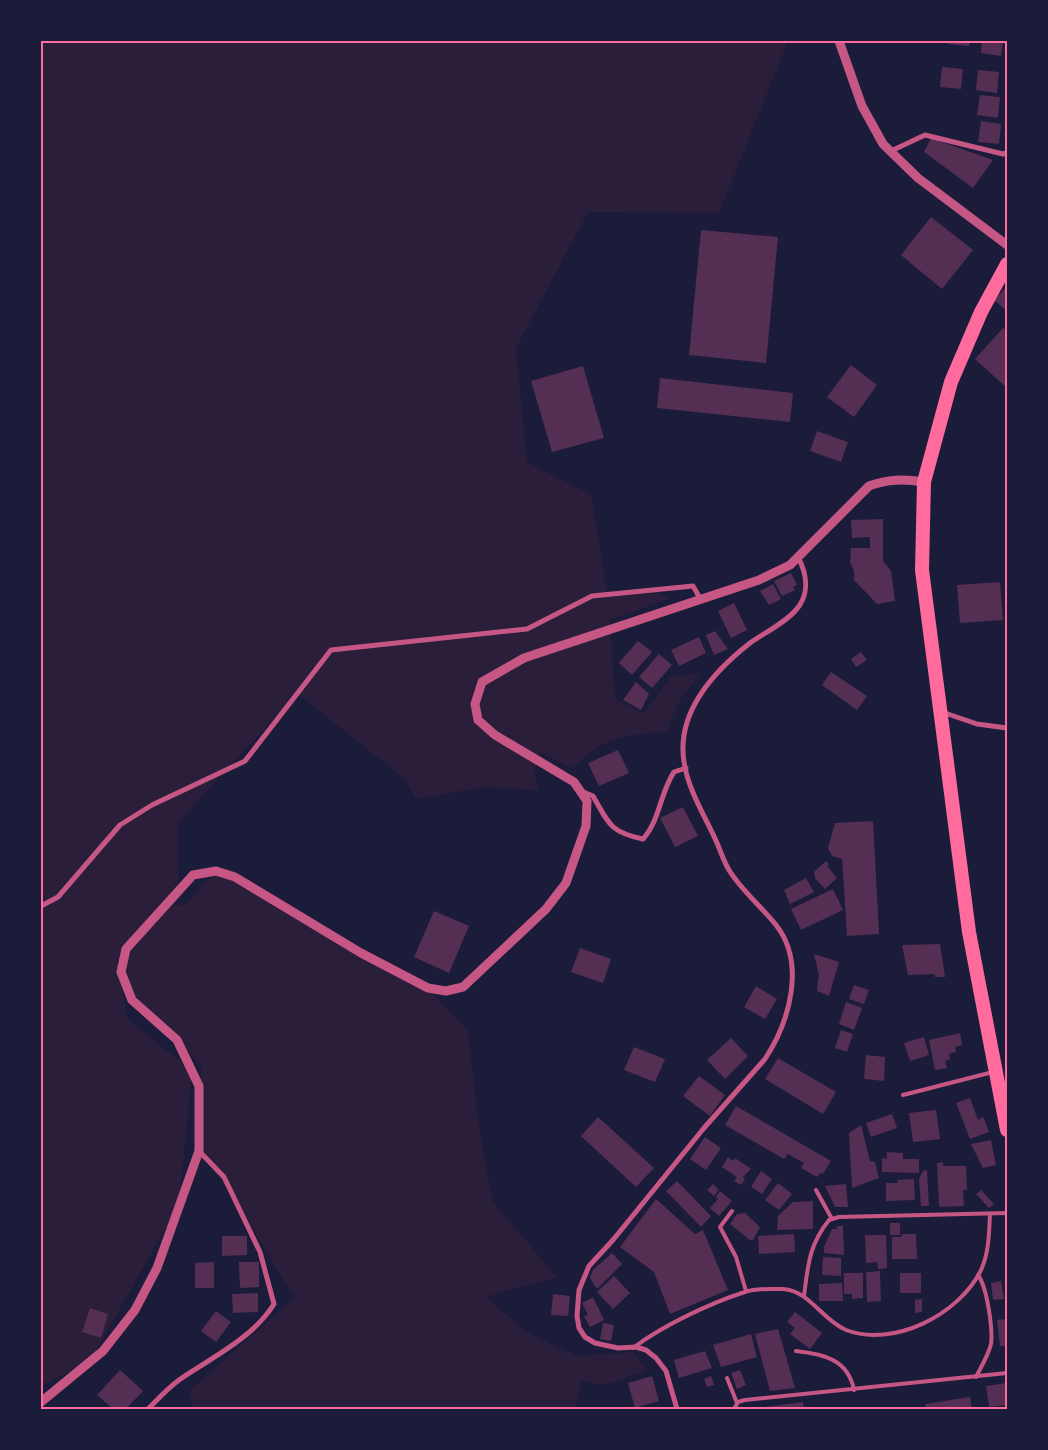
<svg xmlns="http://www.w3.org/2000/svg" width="1048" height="1450" font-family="Montserrat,sans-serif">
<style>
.green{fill:#2a1e3b}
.building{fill:#542f53}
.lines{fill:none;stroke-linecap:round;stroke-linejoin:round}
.service{stroke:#c65784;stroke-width:4}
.minor{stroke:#c65784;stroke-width:5}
.tertiary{stroke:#c65784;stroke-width:9}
.trunk{stroke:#ff6b9d;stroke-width:14}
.neatline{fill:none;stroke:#ff6b9d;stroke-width:2}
</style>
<rect width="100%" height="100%" fill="#1b1b3a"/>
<path class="green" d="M 41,41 L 788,41 L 719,213 L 588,212 L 516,348 L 527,462 L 591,494 L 607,593 L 653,590 L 671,598 L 610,620 L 615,699 L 643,713 L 671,677 L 700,673 L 678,703 L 667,731 C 621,736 607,735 572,768 L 541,753 L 534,768 L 538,790 L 485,787 L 416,799 L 405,779 L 297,693 L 178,823 L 178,890 L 161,908 L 186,904 L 216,871 L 428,988 L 468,1031 L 479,1128 L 493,1202 L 557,1277 L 486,1297 L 527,1332 L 577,1356 L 633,1352 L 648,1370 L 605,1385 L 581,1381 L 576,1409 L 193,1409 L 189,1391 L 294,1298 L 235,1199 L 199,1151 L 201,1065 L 132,1000 L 116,956 L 127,1018 L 192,1071 L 179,1204 L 90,1362 L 41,1385 Z"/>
<path class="building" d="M 949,41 L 970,41 L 969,46 L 948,44 Z
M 982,41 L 1003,41 L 1001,56 L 981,53 Z
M 942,67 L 963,69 L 961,89 L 940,87 Z
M 978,70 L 999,72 L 997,93 L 976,90 Z
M 980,95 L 1000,97 L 998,118 L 977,115 Z
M 981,121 L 1001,124 L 999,144 L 978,142 Z
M 931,138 L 993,160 L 973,188 L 924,152 Z
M 931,217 L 973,250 L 942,289 L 901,255 Z
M 701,230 L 778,237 L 766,363 L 689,355 Z
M 1007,286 L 1007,311 L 994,300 Z
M 1003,328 L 1007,331 L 1007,388 L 975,359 Z
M 851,365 L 877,385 L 854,417 L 827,397 Z
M 583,366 L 604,438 L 552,452 L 531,381 Z
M 660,378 L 793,393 L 790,422 L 657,408 Z
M 817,431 L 848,442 L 841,462 L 810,451 Z
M 883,519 L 883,561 L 891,571 L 895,601 L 877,604 L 854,580 L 854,571 L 850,562 L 851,548 L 870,548 L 870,537 L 852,538 L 851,520 Z
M 791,573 L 797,585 L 793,587 L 795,590 L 782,596 L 774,581 Z
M 1000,582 L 1003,620 L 960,623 L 957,585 Z
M 773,584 L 781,599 L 769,605 L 760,591 Z
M 734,603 L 747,630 L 731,638 L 718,611 Z
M 715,631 L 728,649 L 714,655 L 706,635 Z
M 699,637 L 706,653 L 679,666 L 671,650 Z
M 638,641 L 652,652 L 632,675 L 619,663 Z
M 861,652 L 867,660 L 856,667 L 851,659 Z
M 659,654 L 672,665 L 652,688 L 639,677 Z
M 831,672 L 867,696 L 857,710 L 822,685 Z
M 636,682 L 649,694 L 641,710 L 623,700 Z
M 618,750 L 629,773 L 599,786 L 588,763 Z
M 683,807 L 698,836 L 675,847 L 660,818 Z
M 873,821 L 879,934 L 847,936 L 842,859 L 832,856 L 828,848 L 835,823 Z
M 826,861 L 829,865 L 827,866 L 837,878 L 825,889 L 815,878 L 814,872 Z
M 806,878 L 814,892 L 790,904 L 784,890 Z
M 833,889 L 843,910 L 801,930 L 791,909 Z
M 434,911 L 469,926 L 449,973 L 414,957 Z
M 940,944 L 945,977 L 935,977 L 934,974 L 908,975 L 902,945 Z
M 580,948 L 611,959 L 603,983 L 571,972 Z
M 814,954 L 839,962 L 829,996 L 817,991 L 819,975 Z
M 854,985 L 869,990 L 864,1004 L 849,999 Z
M 756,986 L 777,999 L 765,1019 L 744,1007 Z
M 846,1002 L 862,1008 L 854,1030 L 839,1024 Z
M 841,1030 L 853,1034 L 847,1052 L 835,1048 Z
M 960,1033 L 962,1045 L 955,1047 L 956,1052 L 949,1054 L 950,1059 L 945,1061 L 947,1068 L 935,1070 L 929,1040 Z
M 924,1037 L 929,1055 L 910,1061 L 904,1043 Z
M 731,1038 L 748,1056 L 725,1079 L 707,1060 Z
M 634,1047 L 665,1059 L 655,1082 L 624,1070 Z
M 866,1055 L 885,1057 L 884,1081 L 864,1079 Z
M 778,1058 L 836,1092 L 823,1114 L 765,1079 Z
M 699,1076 L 725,1095 L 710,1116 L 683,1096 Z
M 970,1098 L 978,1120 L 983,1117 L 989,1132 L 970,1139 L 956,1103 Z
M 736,1106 L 831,1161 L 823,1174 L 820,1173 L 817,1177 L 801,1168 L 804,1163 L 788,1154 L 784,1159 L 725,1125 Z
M 936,1110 L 940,1139 L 913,1142 L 909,1113 Z
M 892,1114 L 897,1128 L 871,1137 L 866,1123 Z
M 598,1117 L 654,1168 L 636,1187 L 581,1136 Z
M 861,1125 L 870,1161 L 875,1162 L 879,1178 L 852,1188 L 849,1133 Z
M 705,1137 L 721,1148 L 706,1170 L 690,1159 Z
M 991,1140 L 996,1165 L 983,1168 L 971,1144 Z
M 887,1152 L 903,1153 L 903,1159 L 919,1159 L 919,1173 L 882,1172 L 882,1158 L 887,1159 Z
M 728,1157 L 733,1161 L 735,1158 L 751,1169 L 743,1177 L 745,1179 L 741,1185 L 734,1181 L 737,1177 L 722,1167 Z
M 943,1162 L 943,1166 L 966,1166 L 967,1190 L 963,1190 L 964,1206 L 939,1207 L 937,1163 Z
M 927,1170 L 929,1206 L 921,1206 L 919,1179 L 923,1171 Z
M 761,1171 L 772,1179 L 762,1194 L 751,1187 Z
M 914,1179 L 915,1200 L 886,1201 L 886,1183 L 898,1183 L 897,1180 Z
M 677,1181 L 711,1216 L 701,1227 L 666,1191 Z
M 778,1183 L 792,1194 L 779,1210 L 765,1200 Z
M 713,1184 L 719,1190 L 714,1196 L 707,1190 Z
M 846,1184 L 848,1207 L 835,1207 L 825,1186 Z
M 981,1190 L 994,1204 L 989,1208 L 976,1194 Z
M 720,1191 L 732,1201 L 719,1216 L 710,1208 L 718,1199 L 716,1197 Z
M 656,1199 L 695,1234 L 703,1230 L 728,1290 L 670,1314 L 654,1272 L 620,1247 Z
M 813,1201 L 813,1229 L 777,1230 L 778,1216 L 793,1202 Z
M 745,1213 L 760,1227 L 753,1240 L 750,1240 L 730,1224 L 737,1214 Z
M 890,1223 L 900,1223 L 900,1235 L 890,1235 Z
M 837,1226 L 843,1226 L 844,1255 L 824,1253 L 824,1247 L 832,1229 L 837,1229 Z
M 794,1234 L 795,1252 L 759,1254 L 758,1236 Z
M 902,1234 L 916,1234 L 917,1259 L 892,1259 L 892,1237 L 902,1237 Z
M 865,1235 L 886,1235 L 887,1268 L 878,1269 L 877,1262 L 866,1263 Z
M 222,1236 L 247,1236 L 247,1255 L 222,1256 Z
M 612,1253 L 622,1264 L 597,1289 L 590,1278 L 593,1270 Z
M 823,1257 L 841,1258 L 841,1276 L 822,1275 Z
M 214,1262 L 214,1288 L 195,1288 L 195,1263 Z
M 239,1262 L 259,1262 L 259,1287 L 240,1288 Z
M 880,1271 L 881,1301 L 867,1302 L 866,1272 Z
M 844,1273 L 863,1273 L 863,1298 L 852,1299 L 852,1294 L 844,1294 Z
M 900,1273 L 921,1273 L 921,1293 L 900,1293 Z
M 614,1276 L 630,1293 L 613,1309 L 597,1292 Z
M 1001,1281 L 1004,1299 L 993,1300 L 991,1283 Z
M 842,1283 L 843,1301 L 819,1301 L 819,1284 Z
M 258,1293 L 258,1312 L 233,1313 L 232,1294 Z
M 553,1294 L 570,1296 L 568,1316 L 551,1315 Z
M 593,1297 L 604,1320 L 590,1327 L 584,1316 L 588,1315 L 582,1303 Z
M 922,1299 L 922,1312 L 915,1313 L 915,1300 Z
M 90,1308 L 108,1314 L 101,1338 L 82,1332 Z
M 216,1311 L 231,1322 L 216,1342 L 201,1331 Z
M 795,1312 L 822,1333 L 810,1349 L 790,1334 L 795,1328 L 787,1322 Z
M 1007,1319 L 1007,1346 L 1000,1346 L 997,1320 Z
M 603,1323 L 614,1325 L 611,1341 L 600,1339 Z
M 778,1329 L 795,1388 L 770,1391 L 755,1334 Z
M 751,1334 L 757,1357 L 721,1367 L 713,1345 Z
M 705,1351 L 712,1368 L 679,1378 L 674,1360 Z
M 120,1370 L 143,1391 L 126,1409 L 113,1409 L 97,1395 Z
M 740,1370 L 746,1385 L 737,1389 L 731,1373 Z
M 652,1376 L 659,1401 L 635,1408 L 628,1383 Z
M 711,1376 L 714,1385 L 707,1387 L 704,1379 Z
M 1007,1383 L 1007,1405 L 989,1407 L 986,1386 Z
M 970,1397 L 972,1409 L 926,1409 L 925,1404 Z
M 803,1402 L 804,1409 L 759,1409 L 759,1408 Z"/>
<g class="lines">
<path class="service" d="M 903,1095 L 993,1072
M 816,1190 L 832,1219
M 732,1211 L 720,1227 L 736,1257 L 746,1291
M 804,1296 C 808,1265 809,1245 829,1220 L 839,1217 L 1007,1213
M 633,1348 C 662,1326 710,1303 745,1292 C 756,1288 771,1289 783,1289 C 810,1291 822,1320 846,1330 C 893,1348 959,1315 981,1270 C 989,1253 989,1233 990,1214
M 796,1351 C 823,1354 848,1359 854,1390
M 976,1377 C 981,1367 988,1356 991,1344 C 993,1329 987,1287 978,1275
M 727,1378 L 737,1403
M 734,1409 L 738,1402 L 745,1400 L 1007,1373"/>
<path class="minor" d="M 891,151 L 925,135 L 1003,154 L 1007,153
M 942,712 L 977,724 L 1007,728
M 581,791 L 593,796 C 609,824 610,832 643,839 C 660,820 660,793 674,772 L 686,768
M 41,906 L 58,897 L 120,825 L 152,805 L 245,761 L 331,650 L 527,629 L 592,596 L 693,586 L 701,600
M 148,1409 C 158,1399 168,1388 179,1380 C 211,1358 253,1338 274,1304 L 260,1252 L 224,1177 L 199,1151
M 677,1409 L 666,1371 L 656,1358 L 646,1350 L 636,1347 L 618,1348 L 595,1343 L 585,1337 L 579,1328 L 577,1316 L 579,1290 L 589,1266 L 613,1240 L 704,1128 L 765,1059 C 790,1021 806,963 776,925 C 761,906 741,890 729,870 C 724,862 721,852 717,843 C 706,818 688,790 684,762 C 676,712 713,672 750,643 C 765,632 784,624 796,610 C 810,594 807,574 798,557"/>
<path class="tertiary" d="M 839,41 L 862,106 L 883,144 L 918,178 L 1007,245
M 41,1402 L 103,1351 L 135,1310 L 157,1268 L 199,1151 L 199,1086 L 177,1040 L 132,1000 L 121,972 L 126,949 L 193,875 L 216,871 L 235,877 L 361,953 L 428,988 L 446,991 L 463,987 L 546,909 L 566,883 L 586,826 L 587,801 L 574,782 L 495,735 L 478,720 L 475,704 L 482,682 L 524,658 L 759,580 L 790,565 L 869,486 C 888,479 904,479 924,482"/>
<path class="trunk" d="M 1007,264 L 981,312 L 951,382 L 924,482 L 922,570 L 969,932 L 1007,1130"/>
</g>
<rect width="1048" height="1450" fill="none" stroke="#1b1b3a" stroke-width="85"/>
<rect x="42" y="42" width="964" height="1366" class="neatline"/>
</svg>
